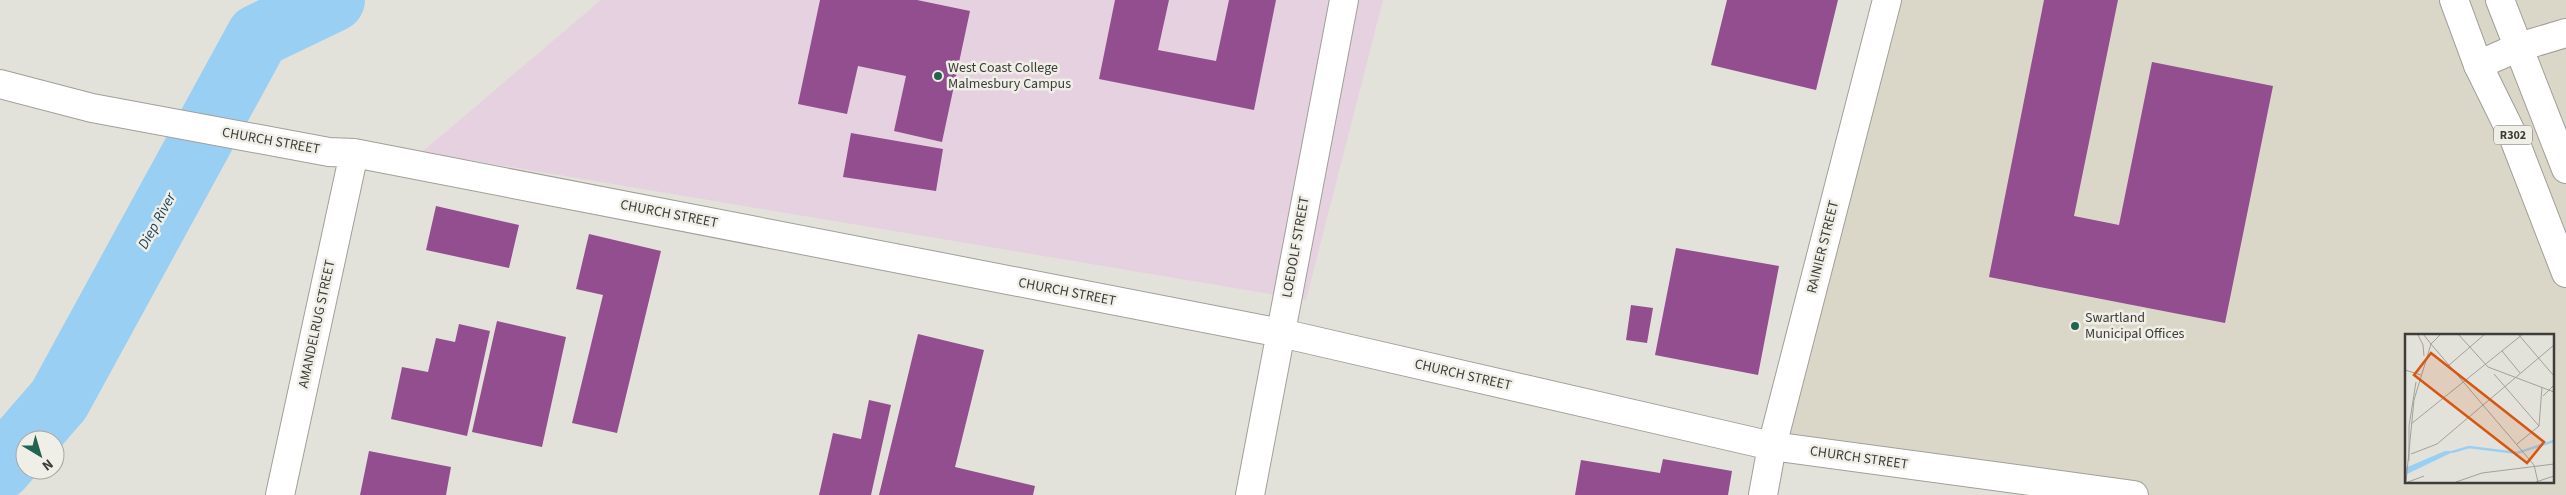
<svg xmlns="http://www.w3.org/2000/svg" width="2566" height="495" font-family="'Source Sans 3',sans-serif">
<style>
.built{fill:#dbd7c8;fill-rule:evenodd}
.education{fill:#e5d1df}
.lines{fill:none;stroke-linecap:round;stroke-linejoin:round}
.river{stroke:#9acff4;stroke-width:64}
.building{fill:#924e8f}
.minor-casing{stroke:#a19f98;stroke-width:30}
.major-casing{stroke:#a19f98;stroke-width:30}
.minor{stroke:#fff;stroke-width:28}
.major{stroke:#fff;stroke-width:28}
.poi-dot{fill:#226352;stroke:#f0efe7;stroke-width:2}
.labels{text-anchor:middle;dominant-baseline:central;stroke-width:5;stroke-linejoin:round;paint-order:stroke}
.shield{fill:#f0efe7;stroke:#73726d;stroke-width:1}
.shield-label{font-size:12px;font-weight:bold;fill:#3d3c39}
.poi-label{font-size:14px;fill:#3d3c39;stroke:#f0efe7;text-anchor:start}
.street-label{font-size:14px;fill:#3d3c39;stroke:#f0efe7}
.water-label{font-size:15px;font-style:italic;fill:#1c445d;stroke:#f0efe7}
.inset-river{fill:none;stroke:#9acff4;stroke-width:2.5}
.inset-road{fill:none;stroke:#a1a09a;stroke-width:1}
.view{fill:#d75610;fill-opacity:0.15;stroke:#d75610;stroke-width:2.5}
.inset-edge{fill:none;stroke:#3d3c39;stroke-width:2.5}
</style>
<rect width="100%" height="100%" fill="#e3e2da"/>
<path class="built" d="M 1887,0 L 2566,0 L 2566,495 L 2134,495 L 1772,446 ZM 2406,335 L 2552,335 L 2552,481 L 2406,481 Z"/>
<path class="education" d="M 601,0 L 1383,0 L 1306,300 L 422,152 Z"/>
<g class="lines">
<path class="river" d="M 0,468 L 59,400 L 258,36 L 333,0"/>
</g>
<path class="building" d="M 820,0 L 917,0 L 970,11 L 942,142 L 894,131 L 906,76 L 858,66 L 847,114 L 798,104 Z
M 1115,0 L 1169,0 L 1158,50 L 1216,61 L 1229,0 L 1276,0 L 1254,110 L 1099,79 Z
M 1727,0 L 1838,0 L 1816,90 L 1711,65 Z
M 2044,0 L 2118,0 L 2074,216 L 2119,225 L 2152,62 L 2273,86 L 2225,323 L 1989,277 Z
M 851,133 L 943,149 L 936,191 L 843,177 Z
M 436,206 L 519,225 L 509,268 L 426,250 Z
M 589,234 L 661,251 L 617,433 L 572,423 L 603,295 L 576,289 Z
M 1676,248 L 1779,266 L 1758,375 L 1655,355 Z
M 1631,305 L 1653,308 L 1647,343 L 1626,340 Z
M 497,321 L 566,337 L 542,447 L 472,432 Z
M 459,324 L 490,331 L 467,436 L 391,419 L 402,367 L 428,372 L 436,338 L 455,342 Z
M 918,334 L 984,350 L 955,467 L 1035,486 L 1033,495 L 879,495 Z
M 869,400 L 891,405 L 871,495 L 819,495 L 833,433 L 861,439 Z
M 369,451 L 451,467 L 446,495 L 360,495 Z
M 1663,459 L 1732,471 L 1728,495 L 1575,495 L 1581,460 L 1660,473 Z"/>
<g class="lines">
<g class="minor-casing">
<path id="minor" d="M 2478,65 L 2519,47 L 2566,33
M 0,84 L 92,108 L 329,152 L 354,153 L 1281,333 L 1772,446 L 2134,495
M 280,495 L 354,153
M 1250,495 L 1344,0
M 1763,495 L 1772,446 L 1887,0"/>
</g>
<g class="major-casing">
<path id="major" d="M 2454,0 L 2478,65 L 2513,136 L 2566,273
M 2500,0 L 2566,169"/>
</g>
<use href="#minor" class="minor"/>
<use href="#major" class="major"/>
</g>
<g class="poi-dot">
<circle cx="938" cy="76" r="5"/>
<circle cx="2075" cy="326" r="5"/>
</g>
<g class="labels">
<rect class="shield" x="2494" y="125.5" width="38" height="19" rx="4"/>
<g class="shield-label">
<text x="2513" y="135">R302</text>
</g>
<g class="poi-label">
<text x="948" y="68">West Coast College<tspan x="948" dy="16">Malmesbury Campus</tspan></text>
<text x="2085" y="318">Swartland<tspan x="2085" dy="16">Municipal Offices</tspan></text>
</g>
<g class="street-label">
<text transform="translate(271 141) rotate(10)">CHURCH STREET</text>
<text transform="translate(669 214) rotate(11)">CHURCH STREET</text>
<text transform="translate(1296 247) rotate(-80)">LOEDOLF STREET</text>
<text transform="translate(1823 247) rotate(-76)">RAINIER STREET</text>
<text transform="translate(1067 292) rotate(11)">CHURCH STREET</text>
<text transform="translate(317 324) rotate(-78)">AMANDELRUG STREET</text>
<text transform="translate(1463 375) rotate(13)">CHURCH STREET</text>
<text transform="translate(1859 458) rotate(8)">CHURCH STREET</text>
</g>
<g class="water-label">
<text transform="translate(157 221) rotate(-61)">Diep River</text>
</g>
</g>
<g transform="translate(2405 334)">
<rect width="149" height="149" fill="#e3e2da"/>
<path d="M 40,117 L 50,117 L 0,141 L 0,134 Z" fill="#9acff4"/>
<path class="inset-river" d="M 47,118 L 64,113 L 112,119 L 149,107"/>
<path class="inset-road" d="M 36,0 L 26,10 L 129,131 L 133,148M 53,0 L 83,33 L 149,58M 113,0 L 149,42M 13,1 L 18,11 L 19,22M 97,17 L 115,39M 43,32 L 80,0M 0,36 L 16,41M 89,40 L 134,92M 138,62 L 149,51M 6,90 L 118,0M 112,110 L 134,92 L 137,53M 6,120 L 32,110 L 149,11M 4,127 L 4,92 L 11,48M 1,148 L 9,66 L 26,10 L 18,0M 3,148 L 19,142M 51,148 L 77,139 L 149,130M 131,148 L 149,142"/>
<path class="view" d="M 26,19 L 139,108 L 122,129 L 9,41 Z"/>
<rect width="149" height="149" class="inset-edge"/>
</g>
<g transform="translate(40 455) rotate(142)"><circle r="24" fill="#f0efe7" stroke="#a8a7a1"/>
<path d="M0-4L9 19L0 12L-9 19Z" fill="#226352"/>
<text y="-8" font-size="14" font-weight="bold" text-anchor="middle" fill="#3d3c39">N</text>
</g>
</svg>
